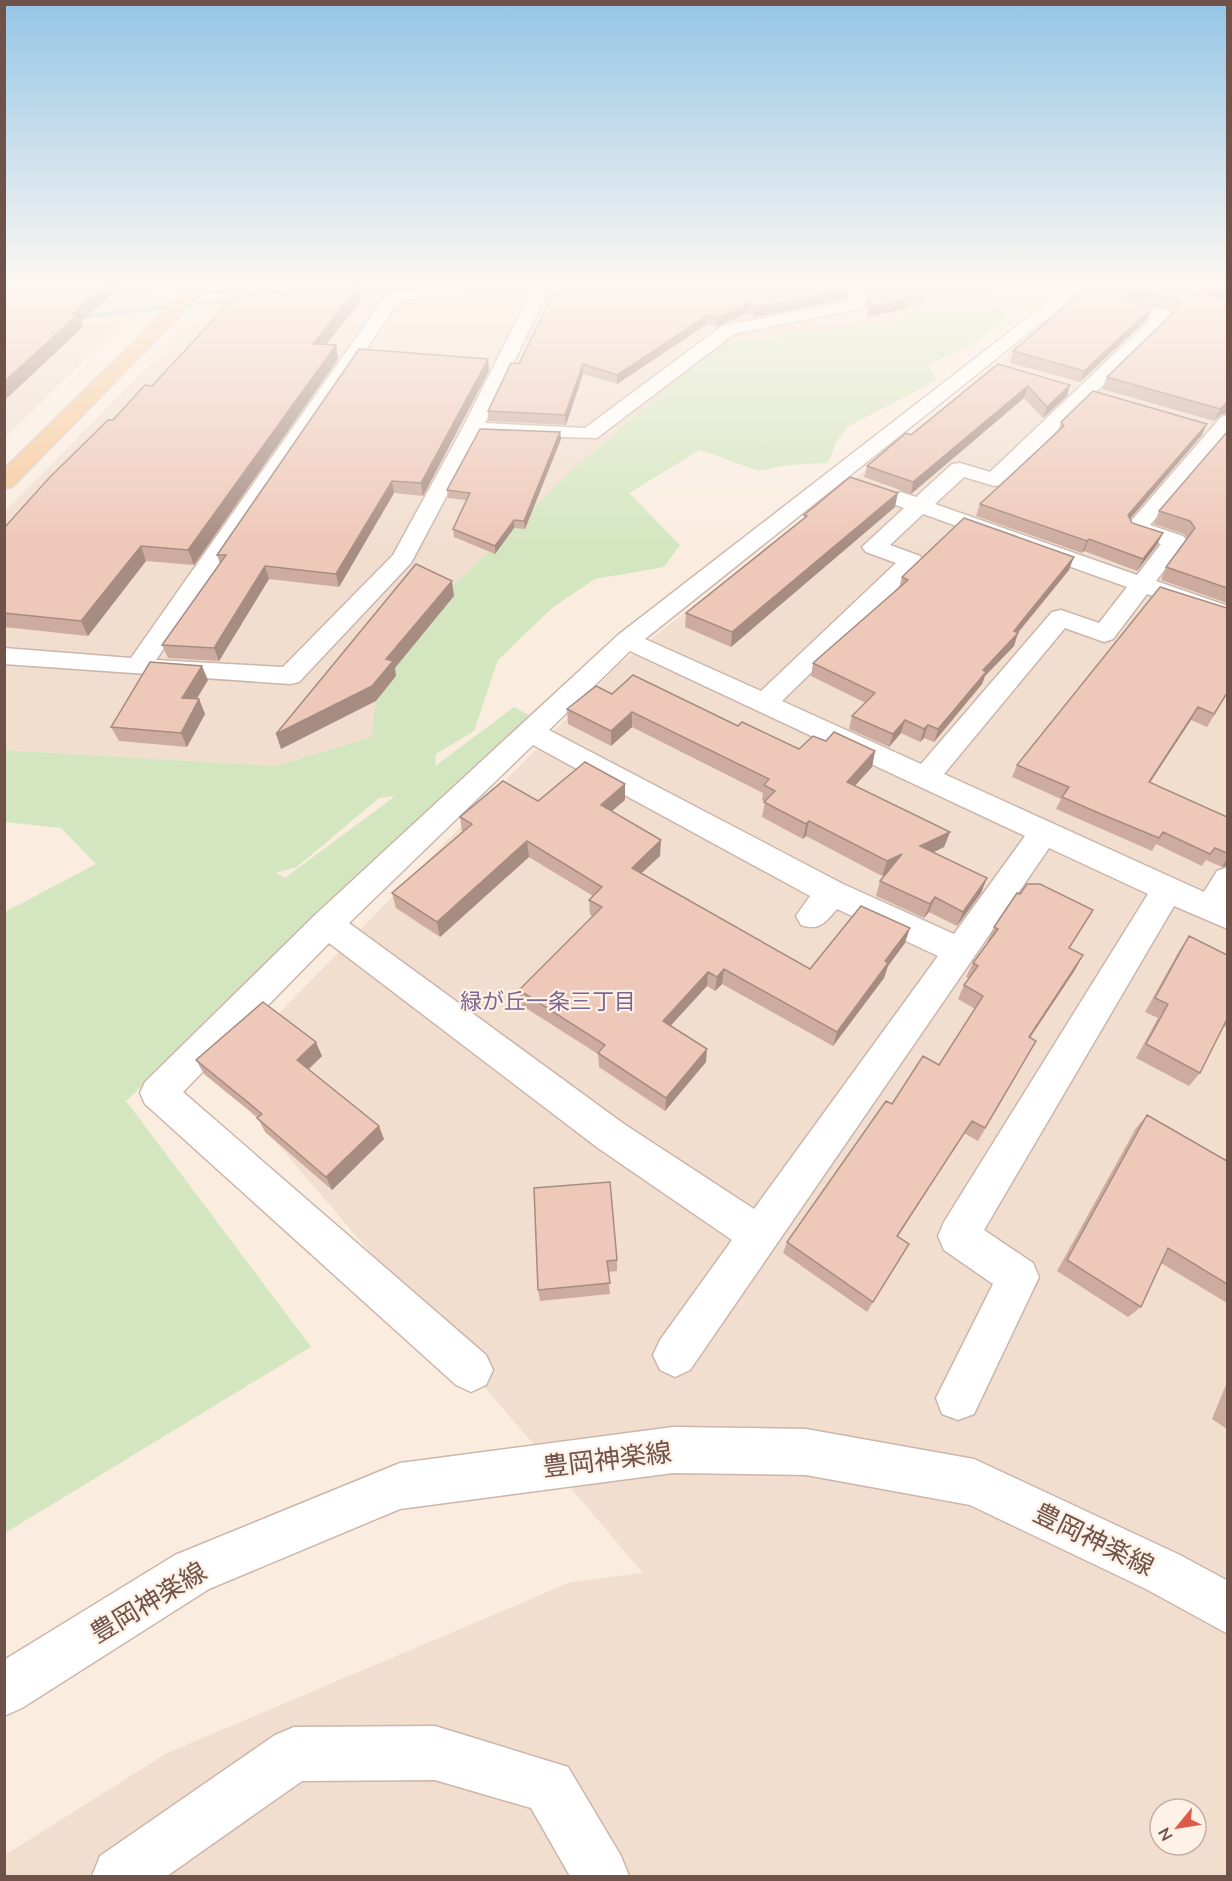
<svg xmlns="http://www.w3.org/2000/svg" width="1232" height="1881" font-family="Mulish,'Noto Sans JP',sans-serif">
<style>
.residential{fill:#f1decf;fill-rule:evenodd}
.green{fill:#d4e6c0;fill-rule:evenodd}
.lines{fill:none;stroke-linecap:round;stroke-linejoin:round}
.stream{fill:#9dd1d3;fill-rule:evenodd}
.minor-casing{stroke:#ccb6ab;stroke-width:3}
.major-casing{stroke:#d7cfcc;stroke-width:3}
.minor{fill:#fff;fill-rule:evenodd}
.major{fill:#f6c99b;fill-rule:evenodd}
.wall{fill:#cdac9f}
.shaded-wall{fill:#a78c82}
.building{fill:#eec8b9;stroke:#a78c82;stroke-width:1.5}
.labels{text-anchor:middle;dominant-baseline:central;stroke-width:4.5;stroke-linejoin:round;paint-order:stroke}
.neighbourhood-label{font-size:22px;fill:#7d6592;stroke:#fef1e5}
.near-street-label{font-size:26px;fill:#6f5249;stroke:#fef1e5}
</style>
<rect width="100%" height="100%" fill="#faede0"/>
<path class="residential" d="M 5,284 L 162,284 L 5,438 Z
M 230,284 L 908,284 L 906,319 L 718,345 L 570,472 L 455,584 L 379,674 L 371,737 L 276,766 L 5,750 L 4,512 Z
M 1092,284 L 1227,284 L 1227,1876 L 5,1876 L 5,1855 L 167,1753 L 571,1582 L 643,1573 L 219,1075 L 618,665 L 883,456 ZM 1160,1809 L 1196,1809 L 1196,1845 L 1160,1845 Z"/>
<path class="green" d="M 908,284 L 998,284 L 997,303 L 1009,317 L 977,343 L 928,365 L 937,380 L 849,426 L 837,440 L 828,463 L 788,465 L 759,471 L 700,450 L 629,493 L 680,545 L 664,567 L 595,579 L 552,608 L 498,660 L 474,731 L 436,754 L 435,766 L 514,707 L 529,715 L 126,1101 L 311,1347 L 5,1533 L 5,912 L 96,864 L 61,828 L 5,822 L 5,750 L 276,766 L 371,737 L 379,674 L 455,584 L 570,472 L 718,344 L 906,319 ZM 395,796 L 285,878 L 276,873 L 297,867 L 379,798 Z"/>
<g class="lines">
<path class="stream" d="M 363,284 L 384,284 L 347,290 L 344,288 Z
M 254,296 L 256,299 L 70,320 L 66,318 L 70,316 Z"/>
<g class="minor-casing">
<path id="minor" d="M 192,284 L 249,284 L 241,289 L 198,293 L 192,292 L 190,288 Z
M 462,284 L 519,284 L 511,289 L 399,301 L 156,660 L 283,667 L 393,555 L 462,429 L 535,284 L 551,284 L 485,423 L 585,428 L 722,326 L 848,301 L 849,284 L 865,284 L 866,304 L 857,309 L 734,334 L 597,438 L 479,435 L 411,563 L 299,682 L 290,684 L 4,664 L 4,648 L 131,658 L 388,292 Z
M 1071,284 L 1090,284 L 645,639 L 761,691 L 896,563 L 866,552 L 862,547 L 904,508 L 893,504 L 890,499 L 893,494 L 901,492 L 916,497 L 952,464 L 960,463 L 990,472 L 1152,318 L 1127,312 L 1124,308 L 1127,304 L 1133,303 L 1170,312 L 1173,316 L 1002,485 L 994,486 L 964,477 L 935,504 L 1137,575 L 1161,544 L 1128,533 L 1125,528 L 1221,417 L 1228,415 L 1228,434 L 1150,525 L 1183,536 L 1187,541 L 1156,581 L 1228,606 L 1228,622 L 1147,594 L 1113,639 L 1104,642 L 1065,628 L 944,774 L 1204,892 L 1217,871 L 1228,867 L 1228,929 L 1174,906 L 984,1230 L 1033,1263 L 1039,1277 L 974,1414 L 958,1420 L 942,1414 L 936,1398 L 993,1284 L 944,1250 L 938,1236 L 944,1222 L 1148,894 L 1049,848 L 690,1370 L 675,1377 L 660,1370 L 653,1355 L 660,1340 L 732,1240 L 598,1148 L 329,943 L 183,1092 L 486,1355 L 493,1370 L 486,1385 L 471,1392 L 456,1385 L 145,1104 L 140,1093 L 145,1082 L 315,915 L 618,635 ZM 923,514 L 1127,587 L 1099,623 L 1061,610 L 1052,612 L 921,764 L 782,701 L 920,566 L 924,561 L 920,556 L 890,545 ZM 630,651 L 1025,836 L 954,934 L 843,884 L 549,730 ZM 533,745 L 810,896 L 796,916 L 801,925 C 819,931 825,923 837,909 L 938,956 L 754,1209 L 624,1124 L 349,923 Z
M 673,1427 L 806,1429 L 974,1459 L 1180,1555 L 1228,1581 L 1228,1634 L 1146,1589 L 970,1505 L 806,1475 L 673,1473 L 400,1509 L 209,1589 L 22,1708 L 4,1716 L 4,1660 L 175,1555 L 400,1463 Z
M 435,1726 L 568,1767 L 621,1856 L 629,1876 L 570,1876 L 531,1808 L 435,1780 L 302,1781 L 167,1876 L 92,1876 L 100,1856 L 275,1735 L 294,1727 Z"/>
</g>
<g class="major-casing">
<path id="major" d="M 193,284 L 211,284 L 12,487 L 4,488 L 4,469 Z"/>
</g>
<use href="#minor" class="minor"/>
<use href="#major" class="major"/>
</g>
<path class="wall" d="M 558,284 L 846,299 L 754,317 L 748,313 L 716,327 L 707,324 L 617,384 L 583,374 L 566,425 L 488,421 L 488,411 L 519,364 Z
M 869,284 L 924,284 L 925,296 L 923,305 L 907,305 L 906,309 L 867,317 Z
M 1091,284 L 1227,299 L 1227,413 L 1220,415 L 1214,421 L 1102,389 L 1107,377 L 1173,313 L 1171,310 L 1134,301 L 1129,302 L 1147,319 L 1080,382 L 1010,363 L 1013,351 Z
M 1176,284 L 1227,284 L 1227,297 Z
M 359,291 L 361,300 L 326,345 L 336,345 L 338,359 L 194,565 L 146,561 L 88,636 L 4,627 L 4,528 L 113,420 L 152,386 L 233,303 L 255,294 L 297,292 Z
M 488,359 L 489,371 L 423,496 L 394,493 L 339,587 L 269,579 L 219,661 L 168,658 L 162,645 L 220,564 L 217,555 Z
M 998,364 L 1067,396 L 1043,418 L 1024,398 L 911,494 L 864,477 L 867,466 L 911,435 Z
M 1061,422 L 1202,435 L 1130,519 L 1132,523 L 1157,545 L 1137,571 L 1084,551 L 1082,553 L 976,516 L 980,504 L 1058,432 Z
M 560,432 L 561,439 L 525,529 L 514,528 L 495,554 L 454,537 L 453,529 L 466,500 L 448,498 L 447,490 Z
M 1227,432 L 1227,603 L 1161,580 L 1166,567 L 1188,539 L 1184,534 L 1154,524 L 1159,511 Z
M 895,507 L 731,647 L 685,627 L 686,613 L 804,518 L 804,515 Z
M 1069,570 L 1018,633 L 1014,646 L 985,676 L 982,684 L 934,742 L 924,738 L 920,742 L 901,733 L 889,747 L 849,729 L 852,716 L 866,703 L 811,676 L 813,663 L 899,588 L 902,577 Z
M 208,680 L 197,699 L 199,699 L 205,714 L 187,747 L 119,741 L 111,727 Z
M 612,694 L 738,726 L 799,749 L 826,741 L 875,751 L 872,767 L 854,786 L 950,832 L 944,847 L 934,852 L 981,893 L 957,926 L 929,912 L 924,918 L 876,896 L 880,881 L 886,874 L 882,876 L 806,836 L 803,839 L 762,817 L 765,802 L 762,800 L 763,793 L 632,727 L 611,746 L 568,724 L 567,709 Z
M 1227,694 L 1207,727 L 1191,720 L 1150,782 L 1227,817 L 1227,866 L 1222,867 L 1206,860 L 1202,866 L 1156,844 L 1152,851 L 1056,809 L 1061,799 L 1012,777 L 1017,765 Z
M 625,800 L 612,811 L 660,856 L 641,873 L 810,969 L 905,943 L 888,966 L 884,978 L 833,1046 L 722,984 L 715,991 L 707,986 L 670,1026 L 706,1062 L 665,1111 L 599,1067 L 598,1054 L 521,1005 L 519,990 L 593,916 L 590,915 L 589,900 L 593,896 L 529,857 L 440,937 L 396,908 L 392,893 L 462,832 L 460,817 L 538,801 Z
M 994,927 L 1070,949 L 1075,970 L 1030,1038 L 1036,1041 L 978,1141 L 964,1133 L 898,1236 L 909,1244 L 867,1312 L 783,1253 L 787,1242 L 892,1104 L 939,1065 L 975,1009 L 958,999 L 964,985 L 969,978 L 966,977 L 973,963 L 988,942 L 987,942 Z
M 1189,936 L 1227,955 L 1227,1028 L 1224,1026 L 1200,1073 L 1189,1086 L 1136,1058 L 1158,1018 L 1145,1012 L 1179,951 Z
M 322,1056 L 309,1069 L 384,1139 L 332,1190 L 265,1132 L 258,1118 L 204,1074 L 196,1060 Z
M 1147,1115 L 1227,1161 L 1227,1303 L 1161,1263 L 1141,1307 L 1128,1317 L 1057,1271 L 1136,1128 Z
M 534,1188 L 617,1260 L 617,1271 L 608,1272 L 610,1294 L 540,1301 L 538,1290 Z
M 1227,1382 L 1227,1429 L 1212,1419 Z"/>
<path class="shaded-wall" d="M 105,284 L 123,284 L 81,322 L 83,327 L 4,401 L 4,382 L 72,314 Z
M 352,284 L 365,284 L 359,291 L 361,300 L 316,357 L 313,344 Z
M 847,290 L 846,299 L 754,317 L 755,308 Z
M 1137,290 L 1134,301 L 1125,303 L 1126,297 L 1129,292 Z
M 908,299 L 906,309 L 867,317 L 869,307 Z
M 749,304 L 748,313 L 716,327 L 717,318 Z
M 1152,308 L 1147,319 L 1080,382 L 1084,371 Z
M 708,315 L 707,324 L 617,384 L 617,375 Z
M 336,345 L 338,359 L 194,565 L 188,550 Z
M 488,359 L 489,371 L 423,496 L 421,483 Z
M 583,364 L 583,374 L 566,425 L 565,415 Z
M 1070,385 L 1067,396 L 1043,418 L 1047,407 Z
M 1028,386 L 1024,398 L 911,494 L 913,482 Z
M 1227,402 L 1227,413 L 1220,415 L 1214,421 L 1220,409 Z
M 1207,424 L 1202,435 L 1123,527 L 1128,515 Z
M 560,432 L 561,439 L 525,529 L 524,521 Z
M 392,481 L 394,493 L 339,587 L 336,574 Z
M 898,493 L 895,507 L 731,647 L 732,632 Z
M 514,520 L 514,528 L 495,554 L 495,546 Z
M 1163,533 L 1157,545 L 1137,571 L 1143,559 Z
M 1089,539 L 1084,551 L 1082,553 L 1087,541 Z
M 141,546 L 146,561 L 88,636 L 81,621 Z
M 1074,557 L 1069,570 L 1015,636 L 1018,633 L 1014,646 L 985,676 L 982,684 L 934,742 L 938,729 L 983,670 Z
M 265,566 L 269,579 L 219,661 L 214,648 Z
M 452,581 L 454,596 L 395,668 L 396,676 L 376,701 L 281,749 L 276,734 L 386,659 Z
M 202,666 L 208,680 L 188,712 L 182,698 Z
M 199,699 L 205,714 L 187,747 L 181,733 Z
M 1198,707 L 1191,720 L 1142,795 L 1149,782 Z
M 632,712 L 632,727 L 611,746 L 611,731 Z
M 905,720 L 901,733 L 889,747 L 893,734 Z
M 928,725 L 924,738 L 920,742 L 924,729 Z
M 875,751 L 872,767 L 844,798 L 847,782 Z
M 625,784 L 625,800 L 601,820 L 601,805 Z
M 809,821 L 806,836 L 803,839 L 806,824 Z
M 950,832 L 944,847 L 915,861 L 920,846 Z
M 661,840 L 660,856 L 631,883 L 632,868 Z
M 527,841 L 529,857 L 440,937 L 437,922 Z
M 902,854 L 897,869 L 882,876 L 887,861 Z
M 1227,859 L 1227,866 L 1222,867 Z
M 987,878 L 981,893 L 957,926 L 963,912 Z
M 935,897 L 929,912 L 924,918 L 930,904 Z
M 910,928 L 905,943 L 888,966 L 884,978 L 833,1046 L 837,1032 L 885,961 Z
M 1083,955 L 1075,970 L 1021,1051 L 1029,1037 Z
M 724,969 L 722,984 L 715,991 L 717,977 Z
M 708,972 L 707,986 L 662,1035 L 663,1021 Z
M 316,1042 L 322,1056 L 303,1074 L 297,1060 Z
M 707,1049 L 706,1062 L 665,1111 L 666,1098 Z
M 972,1121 L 964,1133 L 891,1247 L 897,1236 Z
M 379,1126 L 384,1139 L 332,1190 L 326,1177 Z"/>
<path class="building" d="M 4,284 L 105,284 L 72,314 L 78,314 L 4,382 Z
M 304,284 L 352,284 L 350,286 L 358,287 L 313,344 L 336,345 L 188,550 L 141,546 L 81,621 L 4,613 L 4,528 L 49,478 L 108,420 L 113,420 L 145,385 L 152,386 L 229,303 L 233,303 L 241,293 L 255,294 L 259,290 L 297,292 Z
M 558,284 L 848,284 L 847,290 L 755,308 L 749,304 L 717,318 L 708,315 L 617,375 L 583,364 L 565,415 L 488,411 L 511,363 L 519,364 Z
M 870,284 L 924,284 L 925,296 L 908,295 L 908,299 L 869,307 Z
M 1091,284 L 1163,284 L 1227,299 L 1227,402 L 1220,409 L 1107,377 L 1176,310 L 1179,303 L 1175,299 L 1137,290 L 1129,292 L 1126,297 L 1129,302 L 1152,308 L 1084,371 L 1013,351 Z
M 359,349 L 488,359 L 421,483 L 392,481 L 336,574 L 265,566 L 214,648 L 162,645 L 226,555 L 217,555 Z
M 998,364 L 1070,385 L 1047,407 L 1028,386 L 913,482 L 867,466 L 906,433 L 911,435 Z
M 1093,391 L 1207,424 L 1128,515 L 1132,523 L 1163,533 L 1143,559 L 1089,539 L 1087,541 L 980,504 L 1064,426 L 1061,422 Z
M 480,429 L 560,432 L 524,521 L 514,520 L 495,546 L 453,529 L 470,493 L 447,490 Z
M 1227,432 L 1227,588 L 1166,567 L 1195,528 L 1190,521 L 1159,511 Z
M 850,477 L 898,493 L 732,632 L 686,613 L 807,516 L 804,515 Z
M 964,518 L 1074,557 L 1014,631 L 1018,633 L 983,670 L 986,672 L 938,729 L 928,725 L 924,729 L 905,720 L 893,734 L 852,716 L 875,693 L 813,663 L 908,580 L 902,577 Z
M 416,564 L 452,581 L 386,659 L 393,661 L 372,686 L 276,734 Z
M 1160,587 L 1227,608 L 1227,693 L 1214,714 L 1198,707 L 1149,782 L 1227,817 L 1227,853 L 1215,848 L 1210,854 L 1163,832 L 1159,838 L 1101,814 L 1062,797 L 1069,787 L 1017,765 Z
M 150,662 L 202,666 L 182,698 L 199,699 L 181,733 L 111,727 Z
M 633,675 L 738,726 L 742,722 L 799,749 L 813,736 L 826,741 L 834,732 L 875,751 L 847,782 L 950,832 L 920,846 L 987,878 L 963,912 L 935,897 L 930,904 L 880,881 L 902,854 L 887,861 L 809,821 L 806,824 L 764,802 L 775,791 L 764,785 L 769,779 L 632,712 L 611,731 L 567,709 L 596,686 L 612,694 Z
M 585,762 L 625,784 L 601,805 L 661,840 L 632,868 L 810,969 L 861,906 L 910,928 L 885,961 L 888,963 L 837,1032 L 724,969 L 717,977 L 708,972 L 663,1021 L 707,1049 L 666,1098 L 598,1053 L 605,1045 L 519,990 L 602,907 L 589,900 L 602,887 L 527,841 L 437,922 L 392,893 L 472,824 L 460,817 L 503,781 L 538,801 Z
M 1027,884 L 1040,884 L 1093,910 L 1069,948 L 1083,955 L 1029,1037 L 1036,1041 L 985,1128 L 972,1121 L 897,1236 L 909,1244 L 873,1302 L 787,1242 L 886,1101 L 892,1104 L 923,1056 L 939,1065 L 983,996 L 964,985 L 978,966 L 973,963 L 998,929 L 994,927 L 1017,893 L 1020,894 Z
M 1189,936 L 1227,955 L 1227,1019 L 1200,1073 L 1146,1044 L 1168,1004 L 1155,998 Z
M 263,1002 L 316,1042 L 297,1060 L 379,1126 L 326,1177 L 257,1118 L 262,1114 L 196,1060 Z
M 1147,1115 L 1227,1161 L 1227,1284 L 1168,1248 L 1141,1307 L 1067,1260 Z
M 610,1182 L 617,1260 L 607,1261 L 610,1283 L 538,1290 L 534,1188 Z"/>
<linearGradient id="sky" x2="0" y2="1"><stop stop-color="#94c6e6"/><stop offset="0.52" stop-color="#fdf7f1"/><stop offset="1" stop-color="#fdf7f1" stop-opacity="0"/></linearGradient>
<rect width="1232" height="547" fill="url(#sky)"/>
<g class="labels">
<g class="neighbourhood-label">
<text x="548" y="1001">緑が丘一条三丁目</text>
</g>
<g class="near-street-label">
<text transform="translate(607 1459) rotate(-7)">豊岡神楽線</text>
<text transform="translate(1094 1539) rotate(26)">豊岡神楽線</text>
<text transform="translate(148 1602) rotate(-31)">豊岡神楽線</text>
</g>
</g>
<rect width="1232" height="1881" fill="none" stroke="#6f5249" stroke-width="12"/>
<g transform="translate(1178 1827) rotate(240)"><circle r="28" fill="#fef1e5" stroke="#c5b1a7" stroke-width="1.5"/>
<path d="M0-4.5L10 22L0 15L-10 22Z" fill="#de5a4b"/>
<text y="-9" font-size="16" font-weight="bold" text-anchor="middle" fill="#6f5249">N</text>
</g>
</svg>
